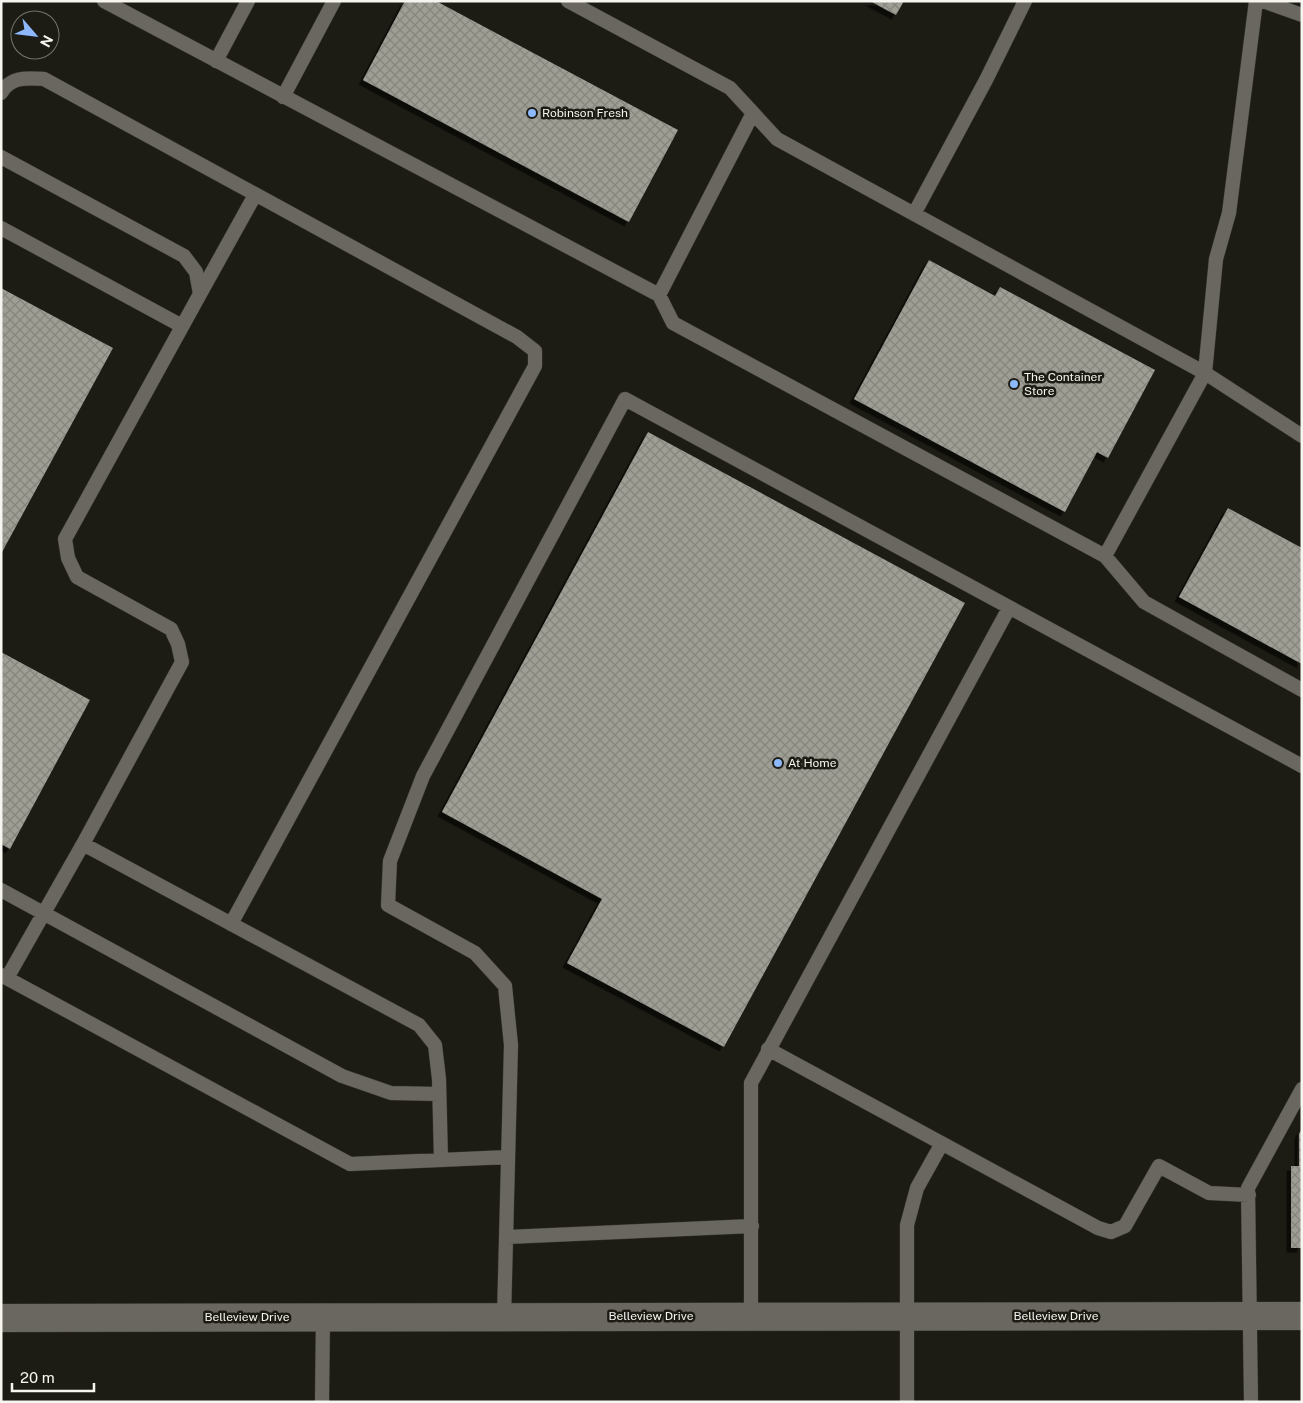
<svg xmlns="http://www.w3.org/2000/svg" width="1303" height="1403" font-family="'Public Sans',sans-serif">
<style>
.building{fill:url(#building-cross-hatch);filter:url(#shadow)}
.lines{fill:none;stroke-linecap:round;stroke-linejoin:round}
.service-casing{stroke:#373632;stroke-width:15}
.minor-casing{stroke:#373632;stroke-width:29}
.service{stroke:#69675f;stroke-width:14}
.minor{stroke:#69675f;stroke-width:28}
.poi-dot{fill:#8db9fc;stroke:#1c1b14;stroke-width:2}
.labels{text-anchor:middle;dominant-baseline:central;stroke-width:5;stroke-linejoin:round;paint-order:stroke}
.poi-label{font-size:12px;fill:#f6f5f0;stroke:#1c1b14;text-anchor:start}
.street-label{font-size:12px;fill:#f6f5f0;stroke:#1c1b14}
</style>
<defs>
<pattern id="building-cross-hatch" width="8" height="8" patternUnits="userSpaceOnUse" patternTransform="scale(1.25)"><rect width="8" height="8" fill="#9f9e95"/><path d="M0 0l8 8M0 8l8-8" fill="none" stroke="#86857e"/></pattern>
<filter id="shadow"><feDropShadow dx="-4.5" dy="4.5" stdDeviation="0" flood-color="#0009"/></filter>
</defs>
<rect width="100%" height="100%" fill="#1c1b14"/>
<path class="building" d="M 405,1 L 436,1 L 678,130 L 629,222 L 363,80 Z
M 870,1 L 904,1 L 896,15 Z
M 929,260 L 995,296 L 1000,287 L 1155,370 L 1108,458 L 1097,452 L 1065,512 L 854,399 Z
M 1,288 L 113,348 L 1,554 Z
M 648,432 L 965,603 L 724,1047 L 567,963 L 602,899 L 442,812 Z
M 1228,508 L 1302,548 L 1302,664 L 1179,597 Z
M 1,652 L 90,700 L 10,849 L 1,844 Z
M 1302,1128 L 1302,1248 L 1291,1248 L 1291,1166 L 1299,1166 L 1299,1134 Z"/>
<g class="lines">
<g class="service-casing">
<path id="service" d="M 104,1 L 659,295 L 673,323 L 1105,556 L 1144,602 L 1302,690
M 568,1 L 730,88 L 777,139 L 1205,373 L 1302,436
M 1263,1 L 1302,15
M 216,61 L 248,1
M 1,93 C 11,76 27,78 44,79 L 517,337 L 535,351 L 535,366 L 231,924
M 283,97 L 334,1
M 1,157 L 184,256 L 196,272 L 200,294 L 65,539 L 68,558 L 77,577 L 171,629 L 178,644 L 182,662 L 83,844
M 914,214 L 986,80 L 1025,1
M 1,228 L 182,326
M 200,294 L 255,195
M 659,295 L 753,113
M 1105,556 L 1205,373 L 1216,259 L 1229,213 L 1256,1
M 1,890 L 342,1076 L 391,1093 L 439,1094
M 1,975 L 350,1164 L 508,1157
M 7,978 L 83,844 L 419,1025 L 435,1045 L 439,1079 L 441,1160
M 768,1049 L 1098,1228 L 1111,1232 L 1125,1226 L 1159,1166 L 1209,1193 L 1249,1195
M 506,1237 L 752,1226
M 751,1316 L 751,1083 L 1009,608
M 504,1317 L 511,1045 L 505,986 L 475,953 L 388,905 L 390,861 L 423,776 L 625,399 L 1302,766
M 322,1402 L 323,1317
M 907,1402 L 907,1225 L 917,1188 L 941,1145
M 1251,1402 L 1248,1188 L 1302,1089"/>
</g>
<g class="minor-casing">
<path id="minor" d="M 1,1318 L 1302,1316"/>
</g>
<use href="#service" class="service"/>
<use href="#minor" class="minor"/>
</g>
<g class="poi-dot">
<circle cx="532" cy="113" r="5"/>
<circle cx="1014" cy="384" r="5"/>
<circle cx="778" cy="763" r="5"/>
</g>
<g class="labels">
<g class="poi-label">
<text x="542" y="113">Robinson Fresh</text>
<text x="1024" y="377">The Container<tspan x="1024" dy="14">Store</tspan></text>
<text x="788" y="763">At Home</text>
</g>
<g class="street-label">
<text x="651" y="1316">Belleview Drive</text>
<text x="1056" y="1316">Belleview Drive</text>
<text x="247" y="1317">Belleview Drive</text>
</g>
</g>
<rect width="1303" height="1403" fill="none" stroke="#f6f5f0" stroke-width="5"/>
<g transform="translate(35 35) rotate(118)"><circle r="24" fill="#1c1b14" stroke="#73726c"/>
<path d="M0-4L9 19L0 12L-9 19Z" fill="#8db9fc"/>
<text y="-8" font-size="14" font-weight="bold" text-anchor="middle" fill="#f6f5f0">N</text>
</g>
<path d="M12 1383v8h82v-8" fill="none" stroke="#f6f5f0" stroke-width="2.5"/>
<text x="20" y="1383" font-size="15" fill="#f6f5f0" stroke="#1c1b14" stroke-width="4" paint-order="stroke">20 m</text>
</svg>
